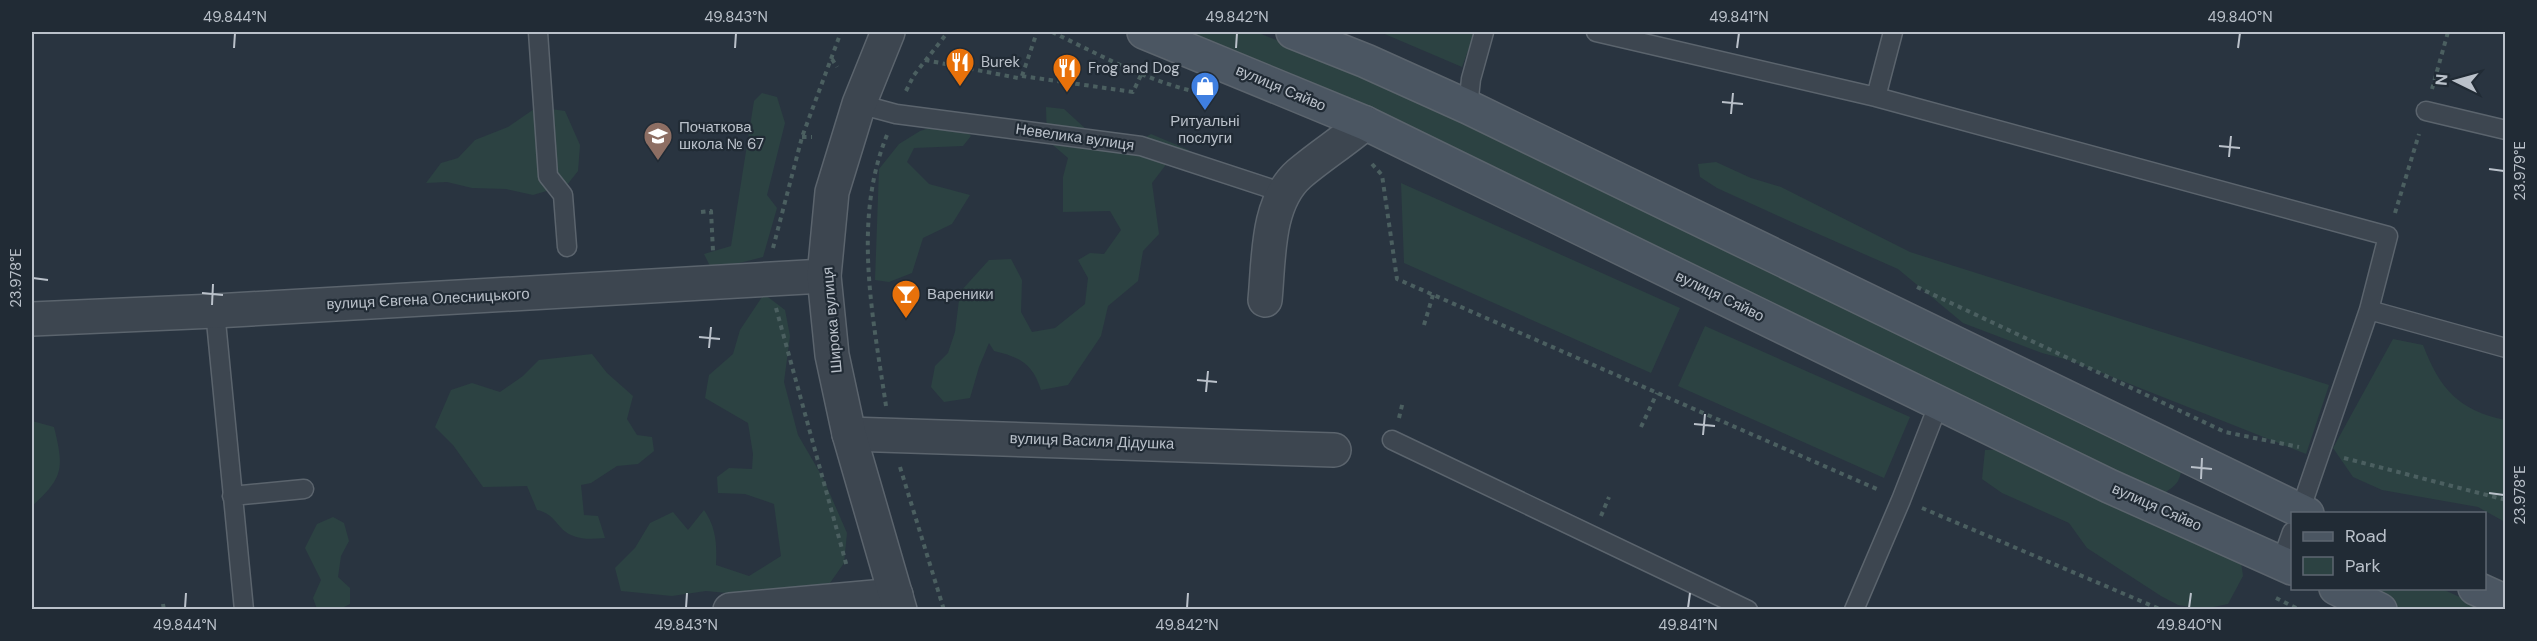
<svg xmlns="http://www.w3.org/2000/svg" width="2537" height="641" font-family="'DM Sans',sans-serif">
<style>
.green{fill:#2c4242}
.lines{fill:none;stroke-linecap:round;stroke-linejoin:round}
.service-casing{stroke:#5b646d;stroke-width:21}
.minor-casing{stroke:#5b646d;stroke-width:36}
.tertiary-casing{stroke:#5b646d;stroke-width:36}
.secondary-casing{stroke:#5b646d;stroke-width:36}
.path{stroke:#4b5f60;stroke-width:4;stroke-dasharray:4.5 4.5;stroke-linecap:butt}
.service{stroke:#3d4650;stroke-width:18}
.minor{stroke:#3d4650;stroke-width:33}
.tertiary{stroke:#3d4650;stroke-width:33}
.secondary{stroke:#4b5662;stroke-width:33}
.ticks{fill:none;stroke:#bac1ca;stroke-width:2}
.labels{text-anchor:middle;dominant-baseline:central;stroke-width:4.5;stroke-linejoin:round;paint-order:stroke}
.poi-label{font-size:15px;fill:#bac1ca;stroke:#212b35;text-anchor:start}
.street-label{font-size:15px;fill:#bac1ca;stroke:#212b35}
.neatline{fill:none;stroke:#bac1ca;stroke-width:2}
.ticks-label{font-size:15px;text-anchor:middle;fill:#bac1ca}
</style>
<rect width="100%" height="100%" fill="#293440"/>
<path class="green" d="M 1185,32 L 1256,32 L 1357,72 L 2173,460 L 2181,471 C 2179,486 2172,486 2163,495 Z
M 1380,32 L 1475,32 L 1462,67 Z
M 762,93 L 777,97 L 785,123 L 767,195 L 777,208 L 763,257 L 712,270 L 704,254 L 731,246 L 754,101 Z
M 537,107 L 565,111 L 580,145 L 578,171 L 567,185 L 533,195 L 506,189 L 472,188 L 447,182 L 426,183 L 441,163 L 458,158 L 475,140 L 508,127 Z
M 1046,107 L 1064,109 L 1087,130 L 1128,147 L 1151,134 L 1189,150 L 1168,162 L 1152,183 L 1159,234 L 1143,251 L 1138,281 L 1108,306 L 1101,336 L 1068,385 L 1041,390 C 1033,364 1020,357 994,351 L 989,343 L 979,367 L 970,398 L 944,402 L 931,387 L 935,366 L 948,353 L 955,332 L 960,292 L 989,260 L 1011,259 L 1022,280 L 1021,312 L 1032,332 L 1055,328 L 1085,304 L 1088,278 L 1078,260 L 1090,253 L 1104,254 L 1121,230 L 1110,211 L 1063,212 L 1063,177 L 1068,158 L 1047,140 Z
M 955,120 L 971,136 L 963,146 L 914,148 L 907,162 L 929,184 L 970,195 L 952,224 L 923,238 L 912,273 L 889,282 L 875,280 L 879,169 L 899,144 L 920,131 Z
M 1716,162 L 1751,178 L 1781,187 L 1910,252 L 2329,385 L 2306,454 L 2072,361 L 2042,353 L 1963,323 L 1898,269 L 1798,225 L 1717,188 L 1700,177 L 1698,164 Z
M 1401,183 L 1680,308 L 1651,373 L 1404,263 Z
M 764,294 L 785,310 L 790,336 L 784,382 L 798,435 L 823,478 L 847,533 L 844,563 L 830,583 L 768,597 L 706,591 L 672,596 L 621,591 L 615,568 L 635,548 L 650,523 L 673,512 L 688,530 L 704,510 C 716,527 717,544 716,565 L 749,576 L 781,556 L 774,504 L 745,494 L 718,493 L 717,477 L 729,468 L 752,469 L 753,454 L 748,423 L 705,398 L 709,375 L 733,354 L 740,330 Z
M 1705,326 L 1910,417 L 1884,478 L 1678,386 Z
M 2393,339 L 2423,345 C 2440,389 2458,410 2505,420 L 2505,522 L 2478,507 L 2382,490 L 2353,477 L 2333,448 Z
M 592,354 L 607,373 L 633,396 L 627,419 L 637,435 L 652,437 L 654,451 L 638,464 L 617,466 L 591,483 L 581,485 L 584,515 L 598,516 L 605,538 C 594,539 581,540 571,535 C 557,529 556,514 537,510 L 527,486 L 483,487 L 453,445 L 435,427 L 451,390 L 472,383 L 500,392 L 523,376 L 539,360 Z
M 32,421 L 54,427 C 64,468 64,477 32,506 Z
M 2009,449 L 2240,555 L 2243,576 L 2228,604 L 2204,609 L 2178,605 L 2161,596 L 2087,548 L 2069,523 L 2002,493 L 1982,479 L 1985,450 Z
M 333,517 L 344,523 L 349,541 L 341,556 L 338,577 L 350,588 L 350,604 L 340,609 L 317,609 L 313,598 L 321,580 L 305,548 L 317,524 Z
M 2359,589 L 2442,589 L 2486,609 L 2403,609 Z"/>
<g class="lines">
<g class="service-casing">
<path id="service" d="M 538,32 L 548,176 L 563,195 L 567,247
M 1596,32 L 1876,97 L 2388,236 L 2369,310 L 2299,514
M 1876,97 L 1893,32
M 859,104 L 896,114 L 1141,146 L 1284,193
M 1468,107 L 1471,79 L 1484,32
M 2426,111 L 2506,130
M 2369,310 L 2506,348
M 215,311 L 244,610
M 1392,440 L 1748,610
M 232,496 L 304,489
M 2281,563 L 2292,532
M 1854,610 L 1901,500 L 1939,403"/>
</g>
<g class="minor-casing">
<path id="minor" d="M 1265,300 C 1269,260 1266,203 1299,174 C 1320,156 1344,141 1365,123
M 32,319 L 215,311 L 824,276
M 849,434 L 1334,450
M 730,610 L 896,595"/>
</g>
<g class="tertiary-casing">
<path id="tertiary" d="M 888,32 L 859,104 L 832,192 L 824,276 L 832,355 L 849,434 L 900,610"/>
</g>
<g class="secondary-casing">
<path id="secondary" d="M 1144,32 L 1365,123 L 2109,486 L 2292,568
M 1293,32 L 1366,61 L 1468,107 L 2307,514
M 2336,588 L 2380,610
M 2475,588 L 2506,602"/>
</g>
<path class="path" d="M 1052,32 C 1102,56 1150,83 1206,94
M 832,59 L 837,67
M 925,60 L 1018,78 L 1022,76 L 1133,92 L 1141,75
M 1022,76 L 1037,32
M 2432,89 L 2448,32
M 906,91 L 914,75 L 948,32
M 802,137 L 812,137
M 1372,164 L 1382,175 L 1397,279 L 1879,490
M 701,212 L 711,211 L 713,251
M 2395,213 L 2419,134
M 773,248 L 802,137 L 841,32
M 1917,287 L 2225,432 L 2299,447
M 776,308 L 847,567
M 1424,325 L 1433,295
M 886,406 C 873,317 852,221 887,135
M 1399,418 L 1403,401
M 1641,427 L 1657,393
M 2344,458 L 2506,500
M 900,467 L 944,610
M 1922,508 L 2162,610
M 1601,516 L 1609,497
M 2276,598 L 2300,610
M 163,604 L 164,610"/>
<use href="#service" class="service"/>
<use href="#minor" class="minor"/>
<use href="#tertiary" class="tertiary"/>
<use href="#secondary" class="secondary"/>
</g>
<path class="ticks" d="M 234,48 L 235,33M 735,48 L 736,33M 1236,48 L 1237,33M 1737,48 L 1739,33M 2238,48 L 2240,33M 1722,102 L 1743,104M 1731,114 L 1733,93M 2219,146 L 2240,148M 2229,157 L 2231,136M 2489,169 L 2504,171M 33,278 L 48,280M 202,293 L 223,295M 212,305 L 213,284M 699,337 L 720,339M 709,348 L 711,327M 1197,380 L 1217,382M 1206,392 L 1208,371M 1694,424 L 1715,426M 1703,435 L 1705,414M 2191,467 L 2212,469M 2201,479 L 2202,458M 2489,493 L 2504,495M 185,608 L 186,593M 686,608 L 687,593M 1187,608 L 1188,593M 1688,608 L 1690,593M 2189,608 L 2191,593"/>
<defs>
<g id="restaurant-pin" transform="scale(1.5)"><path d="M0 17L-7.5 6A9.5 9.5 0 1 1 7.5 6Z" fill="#e8710a" stroke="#212b35"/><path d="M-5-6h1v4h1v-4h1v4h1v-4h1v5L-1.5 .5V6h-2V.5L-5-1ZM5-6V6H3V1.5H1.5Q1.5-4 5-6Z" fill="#fff"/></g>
<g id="shop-pin" transform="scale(1.5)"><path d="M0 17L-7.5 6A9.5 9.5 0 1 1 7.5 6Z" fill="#3f7fe0" stroke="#212b35"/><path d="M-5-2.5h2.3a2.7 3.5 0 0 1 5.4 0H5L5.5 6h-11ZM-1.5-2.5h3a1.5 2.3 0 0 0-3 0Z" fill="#fff"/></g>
<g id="school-pin" transform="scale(1.5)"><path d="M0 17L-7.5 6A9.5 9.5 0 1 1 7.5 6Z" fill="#8d6e63" stroke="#212b35"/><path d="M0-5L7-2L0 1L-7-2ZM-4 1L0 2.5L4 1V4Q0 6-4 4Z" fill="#fff"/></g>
<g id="bar-pin" transform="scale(1.5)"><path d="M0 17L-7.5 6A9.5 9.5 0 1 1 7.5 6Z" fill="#e8710a" stroke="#212b35"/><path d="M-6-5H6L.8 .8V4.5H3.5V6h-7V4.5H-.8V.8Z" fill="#fff"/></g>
</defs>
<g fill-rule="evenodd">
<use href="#restaurant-pin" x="960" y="62"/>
<use href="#restaurant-pin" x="1067" y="68"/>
<use href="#shop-pin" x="1205" y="86"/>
<use href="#school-pin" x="658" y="136"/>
<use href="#bar-pin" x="906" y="294"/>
</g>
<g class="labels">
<g class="poi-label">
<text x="981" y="62">Burek</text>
<text x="1088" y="68">Frog and Dog</text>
<text x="1205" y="121" text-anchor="middle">Ритуальні<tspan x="1205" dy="17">послуги</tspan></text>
<text x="679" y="127">Початкова<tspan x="679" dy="17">школа № 67</tspan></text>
<text x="927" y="294">Вареники</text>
</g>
<g class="street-label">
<text transform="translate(1281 88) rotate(23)">вулиця Сяйво</text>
<text transform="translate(1075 137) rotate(8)">Невелика вулиця</text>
<text transform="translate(1720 296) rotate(26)">вулиця Сяйво</text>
<text transform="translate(428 299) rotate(-3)">вулиця Євгена Олесницького</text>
<text transform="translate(832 320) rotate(-95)">Широка вулиця</text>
<text transform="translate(1092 441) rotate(2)">вулиця Василя Дідушка</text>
<text transform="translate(2157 507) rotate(24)">вулиця Сяйво</text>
</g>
</g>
<rect width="2537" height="641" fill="none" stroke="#212b35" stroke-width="66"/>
<rect x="2291" y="512" width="195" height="78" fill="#212b35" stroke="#5e6771" stroke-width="1.5"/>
<rect x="2303" y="532" width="30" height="9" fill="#4b5662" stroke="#5e6771" stroke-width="1.5"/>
<text x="2345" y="542" font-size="18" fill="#bac1ca">Road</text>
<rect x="2303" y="557" width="30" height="18" fill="#2c4242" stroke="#5e6771" stroke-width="1.5"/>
<text x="2345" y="572" font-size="18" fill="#bac1ca">Park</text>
<g transform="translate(2456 81) rotate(275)" stroke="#212b35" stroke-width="4.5" paint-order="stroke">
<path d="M0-4.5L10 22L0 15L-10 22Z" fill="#bac1ca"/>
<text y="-9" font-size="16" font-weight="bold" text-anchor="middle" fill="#bac1ca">N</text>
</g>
<rect x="33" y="33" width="2471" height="575" class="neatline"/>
<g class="ticks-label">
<text x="235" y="22">49.844°N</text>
<text x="736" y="22">49.843°N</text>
<text x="1237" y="22">49.842°N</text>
<text x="1739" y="22">49.841°N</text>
<text x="2240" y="22">49.840°N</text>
<text transform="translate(2520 171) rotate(-90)" y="5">23.979°E</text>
<text transform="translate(16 278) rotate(-90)" y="5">23.978°E</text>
<text transform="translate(2520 495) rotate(-90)" y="5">23.978°E</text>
<text x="185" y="630">49.844°N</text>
<text x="686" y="630">49.843°N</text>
<text x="1187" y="630">49.842°N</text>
<text x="1688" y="630">49.841°N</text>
<text x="2189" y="630">49.840°N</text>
</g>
</svg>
